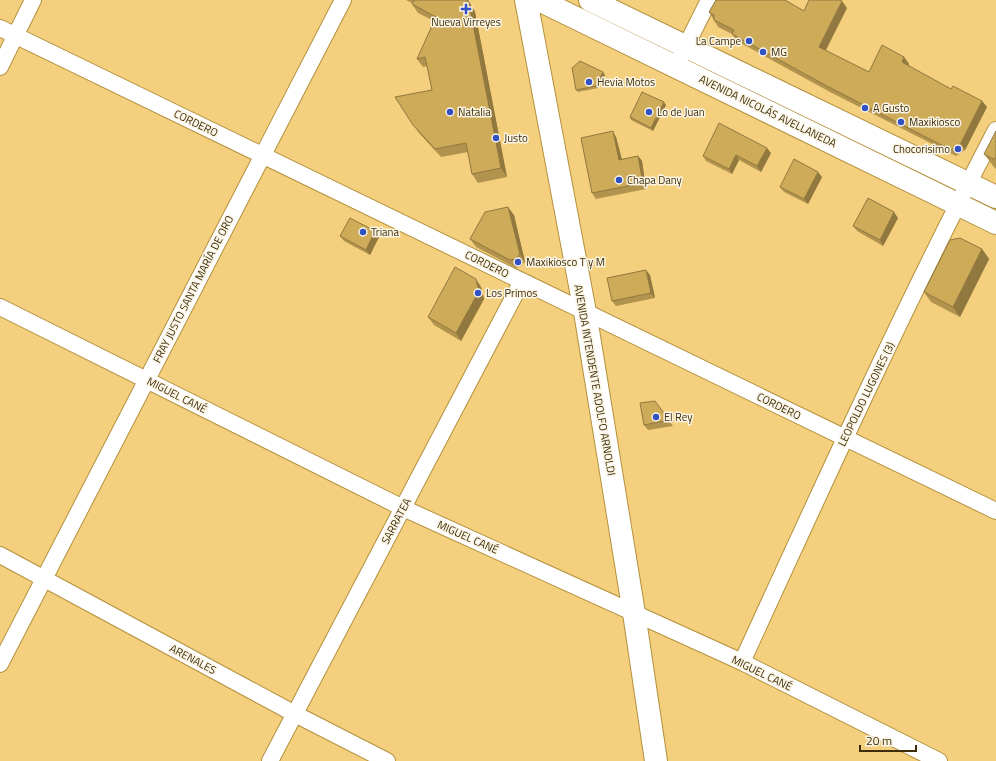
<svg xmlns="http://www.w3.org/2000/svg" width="996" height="761" font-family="'Titillium Web',sans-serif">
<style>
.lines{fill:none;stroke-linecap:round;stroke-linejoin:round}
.street-casing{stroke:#b3913e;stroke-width:18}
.secondary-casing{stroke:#b3913e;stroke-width:24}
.street{stroke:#fff;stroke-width:16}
.secondary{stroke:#fff;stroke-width:22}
.wall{fill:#b1934d}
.shaded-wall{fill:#90783e}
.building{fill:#ceab59;stroke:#90783e}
.poi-dot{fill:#3052c2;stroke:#fcf5e5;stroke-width:1.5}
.labels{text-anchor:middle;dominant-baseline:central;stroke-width:3;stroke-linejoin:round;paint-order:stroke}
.poi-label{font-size:11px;fill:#3c2e0a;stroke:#fcf5e5;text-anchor:start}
.street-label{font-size:11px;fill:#3c2e0a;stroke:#fcf5e5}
</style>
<rect width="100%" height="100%" fill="#f4d07e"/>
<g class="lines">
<g class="street-casing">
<path id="street" d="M 0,28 L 996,511
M 681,56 L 709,0
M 0,67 L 33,0
M 0,307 L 403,508 L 742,662 L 939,761
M 0,555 L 295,714 L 387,761
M 742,662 C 824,483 905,304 996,130
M 0,664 L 343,0
M 270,761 L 522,281"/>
</g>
<g class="secondary-casing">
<path id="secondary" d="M 526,0 L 585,312 L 634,613 L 656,761
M 539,0 L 996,223
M 590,0 L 996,197"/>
</g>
<use href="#street" class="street"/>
<use href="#secondary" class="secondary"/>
</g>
<path class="wall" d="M 406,0 L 468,0 L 475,12 L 507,177 L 478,183 L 472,174 L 468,152 L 441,157 L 419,133 L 395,97 L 432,90 L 427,66 L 423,67 L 417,59 L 434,21 L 418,13 L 412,4 L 412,3 Z
M 847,8 L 825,50 L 869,72 L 904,57 L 909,64 L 908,66 L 951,89 L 982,101 L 987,107 L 965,150 L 956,156 L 830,92 L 737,41 L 732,34 L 718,27 L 709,12 L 804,11 Z
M 605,75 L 598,88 L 578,92 L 576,90 Z
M 666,105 L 653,131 L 631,120 L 630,117 Z
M 616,137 L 622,159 L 638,156 L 642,161 L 646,189 L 596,199 L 592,193 Z
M 771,153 L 761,172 L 739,160 L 732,174 L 706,161 L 703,156 Z
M 984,154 L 996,158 L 996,169 L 994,167 Z
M 822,177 L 808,204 L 784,192 L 780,187 Z
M 514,215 L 525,262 L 521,266 L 516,268 L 476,247 L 470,239 Z
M 898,218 L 883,246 L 857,231 L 853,226 Z
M 375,231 L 379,237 L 370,255 L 344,241 L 340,236 Z
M 982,249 L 989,259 L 960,317 L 931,302 L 924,292 Z
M 650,275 L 655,298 L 616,306 L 612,301 Z
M 481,287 L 484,299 L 461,341 L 434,325 L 428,317 Z
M 655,401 L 673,426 L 648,430 L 644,425 Z"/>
<path class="shaded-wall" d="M 467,0 L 468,0 L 475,12 L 507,177 L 501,168 Z
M 842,1 L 847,8 L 824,54 L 819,47 Z
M 904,57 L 909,64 L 906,69 L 902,62 Z
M 603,72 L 605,75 L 598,88 L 596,86 Z
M 982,101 L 987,107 L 965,150 L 961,143 Z
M 664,102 L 666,105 L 653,131 L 651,128 Z
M 613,131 L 616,137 L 623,165 L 619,160 Z
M 767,148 L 771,153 L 761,172 L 757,166 Z
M 736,155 L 739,160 L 732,174 L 729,169 Z
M 638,156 L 642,161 L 646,189 L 643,183 Z
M 818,172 L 822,177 L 808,204 L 804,199 Z
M 508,207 L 514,215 L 525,262 L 520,254 Z
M 894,212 L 898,218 L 883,246 L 880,240 Z
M 375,231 L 379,237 L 370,255 L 366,250 Z
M 982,249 L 989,259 L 960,317 L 953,307 Z
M 646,270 L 650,275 L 655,298 L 651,293 Z
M 476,279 L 481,287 L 484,299 L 461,341 L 456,333 Z"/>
<path class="building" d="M 414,0 L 467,0 L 469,4 L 501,168 L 472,174 L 466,143 L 435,149 L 413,125 L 395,97 L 432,90 L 425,57 L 417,59 L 436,17 L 412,4 Z
M 716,0 L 785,0 L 804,11 L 809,0 L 840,0 L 842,1 L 819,47 L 869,72 L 882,45 L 904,57 L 902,62 L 951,89 L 953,86 L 982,101 L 961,143 L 951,150 L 825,85 L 732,34 L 734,30 L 714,20 L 714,15 L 709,12 Z
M 580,61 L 603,72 L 596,86 L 576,90 L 572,68 Z
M 642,92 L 664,102 L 651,128 L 630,117 Z
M 719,123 L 767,148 L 757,166 L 736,155 L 729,169 L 703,156 Z
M 613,131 L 619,160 L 638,156 L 643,183 L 592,193 L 581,138 Z
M 996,131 L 996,158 L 993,159 L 984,154 Z
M 794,159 L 818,172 L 804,199 L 780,187 Z
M 868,198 L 894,212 L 880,240 L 853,226 Z
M 508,207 L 520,254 L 515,259 L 510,260 L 470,239 L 485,212 Z
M 350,218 L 375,231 L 366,250 L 340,236 Z
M 960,238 L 982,249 L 953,307 L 924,292 L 950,240 Z
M 455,267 L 476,279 L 479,291 L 456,333 L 428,317 Z
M 646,270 L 651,293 L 612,301 L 607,278 Z
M 655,401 L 669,420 L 644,425 L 640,403 Z"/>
<g class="poi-dot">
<path d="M464 3h4v4h4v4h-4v4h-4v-4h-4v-4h4z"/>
<circle cx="749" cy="41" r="4"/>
<circle cx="763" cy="52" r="4"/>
<circle cx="589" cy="82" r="4"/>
<circle cx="865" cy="108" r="4"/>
<circle cx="450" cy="112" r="4"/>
<circle cx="649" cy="112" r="4"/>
<circle cx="901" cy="122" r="4"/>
<circle cx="496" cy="138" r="4"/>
<circle cx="958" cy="149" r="4"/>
<circle cx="619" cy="180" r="4"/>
<circle cx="363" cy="232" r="4"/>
<circle cx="518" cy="262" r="4"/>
<circle cx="478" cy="293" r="4"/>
<circle cx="656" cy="417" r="4"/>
</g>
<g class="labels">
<g class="poi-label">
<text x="466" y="22" text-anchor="middle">Nueva Virreyes</text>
<text x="741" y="41" text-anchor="end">La Campe</text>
<text x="771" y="52">MG</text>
<text x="597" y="82">Hevia Motos</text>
<text x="873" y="108">A Gusto</text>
<text x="458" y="112">Natalia</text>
<text x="657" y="112">Lo de Juan</text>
<text x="909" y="122">Maxikiosco</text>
<text x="504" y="138">Justo</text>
<text x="950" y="149" text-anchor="end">Chocorisimo</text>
<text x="627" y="180">Chapa Dany</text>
<text x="371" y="232">Triana</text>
<text x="526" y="262">Maxikiosco T y M</text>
<text x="486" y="293">Los Primos</text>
<text x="664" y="417">El Rey</text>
</g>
<g class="street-label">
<text transform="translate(768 111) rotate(26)">AVENIDA NICOLÁS AVELLANEDA</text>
<text transform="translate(196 123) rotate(26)">CORDERO</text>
<text transform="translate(487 264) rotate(26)">CORDERO</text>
<text transform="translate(193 289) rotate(-63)">FRAY JUSTO SANTA MARÍA DE ORO</text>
<text transform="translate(595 380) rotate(80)">AVENIDA INTENDENTE ADOLFO ARNOLDI</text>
<text transform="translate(866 394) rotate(-64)">LEOPOLDO LUGONES (3)</text>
<text transform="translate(177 395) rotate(27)">MIGUEL CANÉ</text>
<text transform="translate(779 406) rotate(26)">CORDERO</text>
<text transform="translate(396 521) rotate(-62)">SARRATEA</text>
<text transform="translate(468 537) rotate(24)">MIGUEL CANÉ</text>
<text transform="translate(193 659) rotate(28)">ARENALES</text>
<text transform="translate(762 673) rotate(26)">MIGUEL CANÉ</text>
</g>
</g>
<path d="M860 745v6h56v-6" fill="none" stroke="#3c2e0a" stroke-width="2"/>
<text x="866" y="745" font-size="12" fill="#3c2e0a" stroke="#fcf5e5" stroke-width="3" paint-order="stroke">20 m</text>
</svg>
